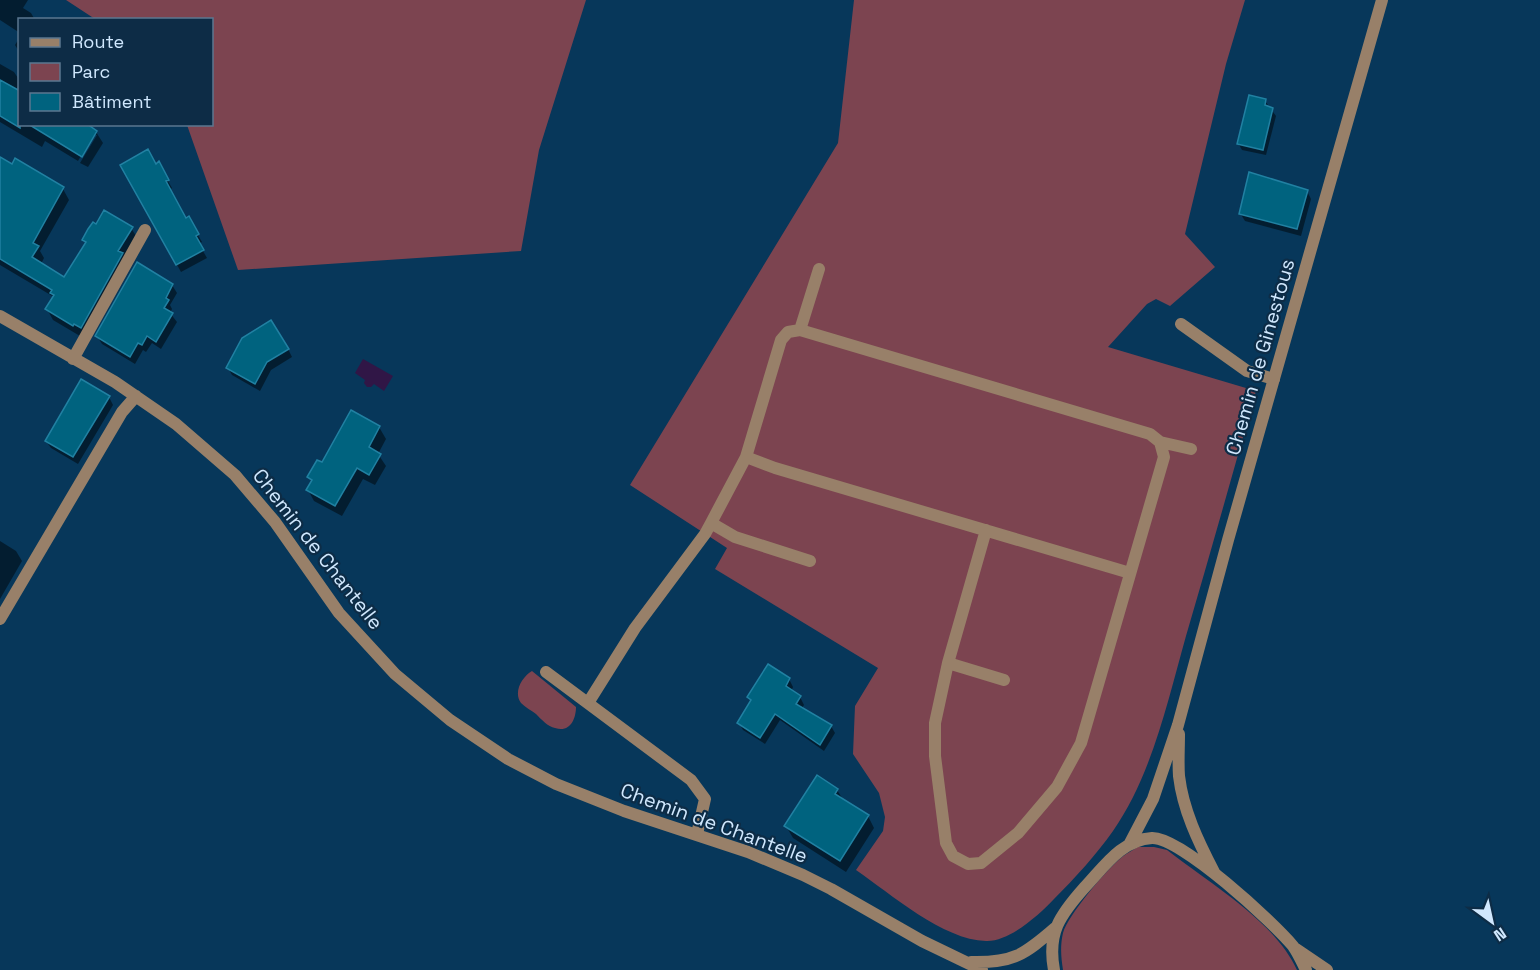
<svg xmlns="http://www.w3.org/2000/svg" width="1540" height="970" font-family="'Space Grotesk',sans-serif">
<style>
.green{fill:#7c4450}
.water{fill:#301646}
.shadow{fill:#0007}
.building{fill:#00637f;stroke:#2181a2;stroke-width:1.5}
.lines{fill:none;stroke-linecap:round;stroke-linejoin:round}
.lane{stroke:#988069;stroke-width:12}
.street{stroke:#988069;stroke-width:12}
.labels{text-anchor:middle;dominant-baseline:central;stroke-width:4.5;stroke-linejoin:round;paint-order:stroke}
.street-label{font-size:20px;fill:#d0e8fe;stroke:#0d2c46}
</style>
<rect width="100%" height="100%" fill="#07375a"/>
<path class="green" d="M 66,0 L 586,0 L 539,150 L 521,251 L 238,270 L 187,125 L 212,124 L 212,20 L 95,19 Z
M 854,0 L 1245,0 L 1226,64 L 1185,234 L 1215,267 L 1170,306 L 1156,299 L 1147,304 L 1108,347 L 1256,391 C 1233,473 1210,554 1186,636 C 1168,700 1152,775 1113,831 C 1096,855 1075,878 1054,899 C 1039,915 1009,942 986,941 C 943,940 891,894 856,870 L 883,831 L 885,817 L 879,793 L 853,754 L 855,706 L 878,668 L 715,569 L 727,548 L 630,485 L 838,143 Z
M 532,671 L 576,707 C 576,719 570,733 555,728 C 548,727 541,719 536,714 C 532,711 525,707 521,703 C 513,692 522,677 532,671 Z
M 1138,847 L 1154,847 L 1167,850 C 1209,883 1275,921 1297,970 L 1063,970 C 1061,957 1060,946 1063,933 C 1068,915 1107,869 1122,857 C 1127,853 1133,850 1138,847 Z"/>
<path class="water" d="M 363,359 L 393,376 L 384,391 L 374,384 L 371,387 L 367,387 L 364,383 L 365,380 L 355,373 Z"/>
<path class="shadow" d="M 0,0 L 28,0 L 23,8 L 31,13 L 35,20 L 20,20 L 20,33 L 0,20 Z
M 20,37 L 20,53 L 15,45 Z
M 0,64 L 14,72 L 20,81 L 16,91 L 20,124 L 84,124 L 96,132 L 103,143 L 88,167 L 80,163 L 97,135 L 93,135 L 78,161 L 45,141 L 42,147 L 0,122 Z
M 1265,101 L 1276,116 L 1266,155 L 1242,150 L 1238,143 Z
M 0,159 L 63,189 L 69,200 L 40,251 L 44,258 L 41,264 L 64,279 L 86,244 L 84,240 L 131,228 L 138,239 L 80,336 L 53,320 L 47,309 L 54,297 L 0,265 Z
M 158,164 L 172,188 L 169,190 L 185,220 L 188,218 L 202,242 L 199,244 L 207,258 L 181,272 L 122,166 L 156,166 Z
M 1307,191 L 1311,199 L 1301,236 L 1245,221 L 1240,213 Z
M 172,285 L 177,293 L 170,305 L 172,309 L 170,313 L 177,322 L 161,349 L 152,343 L 146,352 L 143,350 L 135,364 L 102,344 L 97,336 Z
M 288,349 L 292,357 L 271,370 L 260,391 L 232,375 L 228,368 Z
M 109,397 L 113,405 L 78,464 L 51,448 L 46,441 Z
M 352,412 L 379,427 L 386,439 L 378,454 L 386,466 L 375,485 L 363,479 L 342,516 L 314,501 L 308,490 L 312,482 L 309,477 L 322,464 Z
M 0,541 L 16,551 L 22,561 L 0,599 Z
M 768,666 L 789,679 L 793,687 L 791,692 L 800,697 L 804,705 L 801,709 L 831,726 L 835,733 L 824,751 L 780,720 L 765,744 L 743,730 L 739,723 L 752,702 L 749,697 Z
M 837,790 L 844,801 L 868,816 L 874,828 L 846,872 L 793,838 L 786,826 Z"/>
<path class="building" d="M 0,80 L 20,91 L 20,128 L 0,116 Z
M 1249,95 L 1266,99 L 1265,105 L 1273,108 L 1263,150 L 1237,144 Z
M 28,124 L 87,124 L 97,131 L 82,157 Z
M 148,149 L 156,164 L 159,161 L 169,180 L 166,181 L 186,218 L 189,216 L 199,234 L 196,236 L 204,250 L 176,265 L 120,165 Z
M 0,157 L 12,164 L 15,158 L 64,187 L 33,243 L 39,246 L 32,257 L 64,277 L 86,242 L 82,240 L 88,229 L 93,222 L 96,224 L 104,210 L 133,227 L 118,251 L 123,253 L 81,328 L 74,324 L 73,326 L 45,309 L 54,295 L 50,293 L 52,290 L 0,259 Z
M 1249,172 L 1308,190 L 1297,229 L 1239,214 Z
M 137,262 L 173,284 L 166,298 L 169,300 L 164,308 L 173,313 L 156,342 L 147,336 L 142,345 L 138,343 L 130,357 L 95,336 Z
M 271,320 L 289,349 L 267,362 L 255,384 L 226,368 L 242,338 Z
M 81,379 L 110,396 L 73,457 L 45,441 Z
M 351,410 L 380,426 L 369,447 L 381,454 L 369,475 L 357,468 L 335,506 L 306,490 L 312,480 L 307,477 L 317,460 L 322,462 Z
M 768,664 L 790,678 L 786,686 L 801,696 L 796,704 L 832,725 L 820,745 L 775,714 L 760,738 L 737,723 L 751,700 L 747,697 Z
M 817,775 L 838,789 L 835,794 L 869,815 L 840,861 L 784,826 Z"/>
<g class="lines">
<path class="lane" d="M 1181,324 L 1247,371 L 1274,379
M 800,330 L 819,269
M 1160,442 L 1191,449
M 746,457 L 775,468 L 1130,573
M 711,523 L 735,537 L 810,561
M 948,663 L 1004,680
M 546,672 L 691,780 L 705,799 L 697,834
M 588,703 L 635,628 L 705,534 L 711,523 L 746,457 L 781,340 L 788,332 L 800,330 L 1150,434 L 1160,442 L 1164,457 L 1081,743 L 1057,787 L 1018,833 L 981,863 L 968,864 L 953,856 L 946,843 L 935,756 L 935,723 L 948,663 L 986,530"/>
<path class="street" d="M 0,316 L 115,382 L 176,424 L 235,475 L 275,522 L 339,613 L 395,674 L 450,720 L 508,759 L 556,784 L 624,811 L 748,852 L 803,875 L 831,889 L 922,941 L 982,970
M 73,359 L 145,230
M 0,619 L 122,412 L 136,396
M 1179,734 C 1179,748 1178,762 1179,776 C 1183,810 1198,841 1214,872
M 1130,843 L 1153,799 L 1178,725 L 1228,540 L 1382,0
M 1296,949 L 1327,970
M 971,962 C 1013,963 1024,955 1055,928
M 1054,970 C 1047,933 1060,915 1084,888 C 1104,867 1121,840 1152,838 C 1181,837 1273,922 1293,946 C 1298,953 1302,962 1306,970"/>
</g>
<g class="labels">
<g class="street-label">
<text transform="translate(1260 357) rotate(-74)">Chemin de Ginestous</text>
<text transform="translate(318 549) rotate(52)">Chemin de Chantelle</text>
<text transform="translate(714 823) rotate(20)">Chemin de Chantelle</text>
</g>
</g>
<rect x="18" y="18" width="195" height="108" fill="#0d2c46" stroke="#5b7790" stroke-width="1.5"/>
<rect x="30" y="38" width="30" height="9" fill="#988069" stroke="#5b7790" stroke-width="1.5"/>
<text x="72" y="48" font-size="18" fill="#d0e8fe">Route</text>
<rect x="30" y="63" width="30" height="18" fill="#7c4450" stroke="#5b7790" stroke-width="1.5"/>
<text x="72" y="78" font-size="18" fill="#d0e8fe">Parc</text>
<rect x="30" y="93" width="30" height="18" fill="#00637f" stroke="#5b7790" stroke-width="1.5"/>
<text x="72" y="108" font-size="18" fill="#d0e8fe">Bâtiment</text>
<g transform="translate(1492 922) rotate(147)" stroke="#0d2c46" stroke-width="4.5" paint-order="stroke">
<path d="M0-4.5L10 22L0 15L-10 22Z" fill="#d0e8fe"/>
<text y="-9" font-size="16" font-weight="bold" text-anchor="middle" fill="#d0e8fe">N</text>
</g>
</svg>
